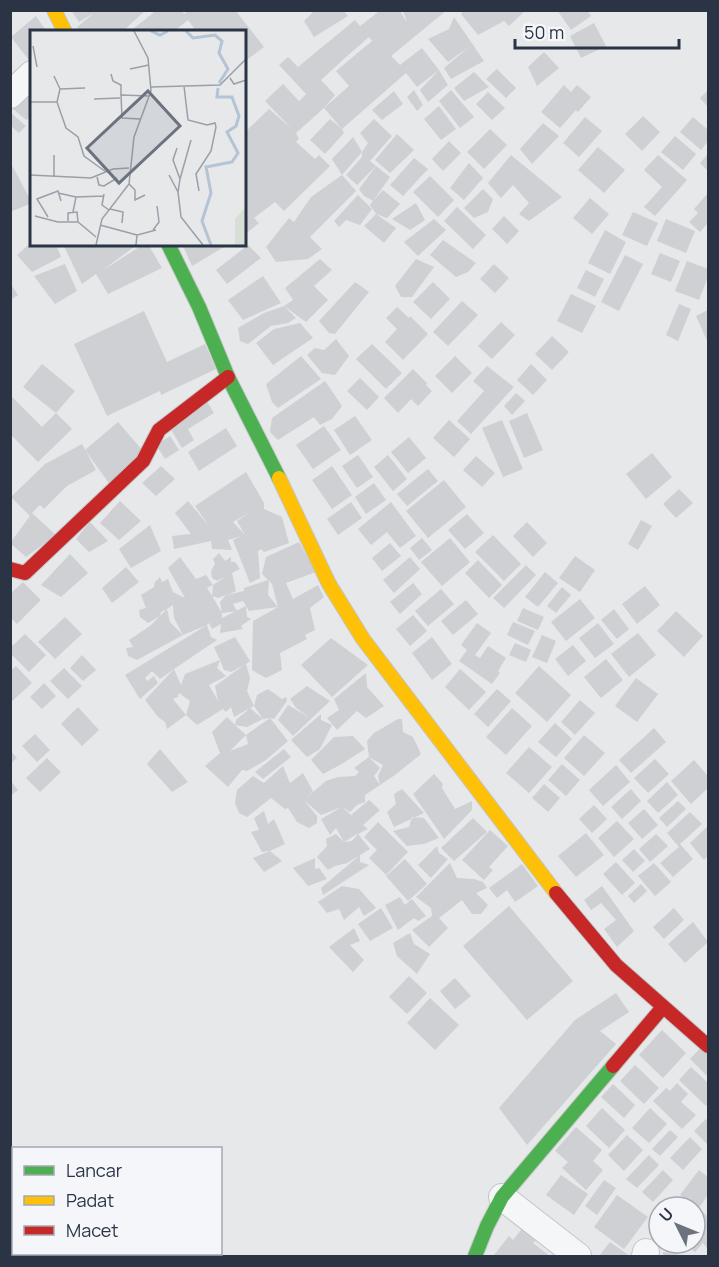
<svg xmlns="http://www.w3.org/2000/svg" width="719" height="1267" font-family="Manrope,sans-serif">
<style>
.building{fill:#ced0d3;fill-rule:evenodd}
.lines{fill:none;stroke-linecap:round;stroke-linejoin:round}
.street-casing{stroke:#c4c6c8;stroke-width:28}
.fast-casing{stroke:#c4c6c8;stroke-width:16}
.slow-casing{stroke:#c4c6c8;stroke-width:16}
.jam-casing{stroke:#c4c6c8;stroke-width:16}
.street{stroke:#f5f6f7;stroke-width:26}
.fast{stroke:#4caf50;stroke-width:14}
.slow{stroke:#ffc107;stroke-width:14}
.jam{stroke:#c62828;stroke-width:14}
.inset-river{fill:none;stroke:#b4c4d5;stroke-width:3}
.inset-road{fill:none;stroke:#9ba0a8;stroke-width:1.5}
.view{fill:#6c737f;fill-opacity:0.15;stroke:#6c737f;stroke-width:3}
.inset-edge{fill:none;stroke:#2b3445;stroke-width:3}
</style>
<rect width="100%" height="100%" fill="#e6e8ea"/>
<path class="building" d="M 71,10 L 146,10 L 122,32 L 114,30 L 112,32 L 81,32 L 77,27 L 94,13 L 79,22 Z
M 157,10 L 181,10 L 184,14 L 189,10 L 235,10 L 264,47 L 244,62 L 244,32 L 197,32 L 188,20 L 173,32 L 129,32 Z
M 315,10 L 343,10 L 348,16 L 314,37 L 304,21 Z
M 381,10 L 399,10 L 407,22 L 403,10 L 447,10 L 391,56 L 400,65 L 422,48 L 439,70 L 417,87 L 406,73 L 342,129 L 324,108 L 349,86 L 336,71 L 372,41 L 369,37 L 346,57 L 321,80 L 335,95 L 324,108 L 296,133 L 299,139 L 296,142 L 315,159 L 319,155 L 330,166 L 284,211 L 275,202 L 254,218 L 259,223 L 244,235 L 244,133 L 269,109 L 291,128 L 265,101 L 283,84 L 299,101 L 306,94 L 279,65 L 288,57 L 298,67 L 355,20 L 360,26 Z
M 464,10 L 526,10 L 509,26 L 504,21 L 478,35 L 461,14 Z
M 557,10 L 587,10 L 591,16 L 571,30 Z
M 36,16 L 47,32 L 32,32 L 32,64 L 11,37 Z
M 454,17 L 484,61 L 451,79 L 444,68 L 470,46 L 448,62 L 428,39 L 449,29 Z
M 594,23 L 606,46 L 581,58 L 570,36 Z
M 544,52 L 559,68 L 537,86 L 528,67 Z
M 497,69 L 516,88 L 506,98 L 486,79 Z
M 439,70 L 448,85 L 428,102 L 420,90 Z
M 474,72 L 489,87 L 464,101 L 454,88 Z
M 564,85 L 571,92 L 577,85 L 591,97 L 578,112 L 576,110 L 560,128 L 541,112 Z
M 28,90 L 32,93 L 32,116 L 26,120 L 11,107 Z
M 414,90 L 423,105 L 417,111 L 407,97 Z
M 451,90 L 474,117 L 460,128 L 439,101 Z
M 708,90 L 708,107 L 700,98 Z
M 394,91 L 403,104 L 382,120 L 372,110 Z
M 488,92 L 505,108 L 492,120 L 476,104 Z
M 439,106 L 456,129 L 441,140 L 424,119 Z
M 10,112 L 26,126 L 19,133 L 10,125 Z
M 643,116 L 660,132 L 642,151 L 625,134 Z
M 585,117 L 602,131 L 579,157 L 563,143 Z
M 693,117 L 708,130 L 708,141 L 701,150 L 680,132 Z
M 330,119 L 342,129 L 344,133 L 325,154 L 310,140 Z
M 374,119 L 392,136 L 370,161 L 376,166 L 357,185 L 346,175 L 362,157 L 362,152 L 368,143 L 360,133 Z
M 543,123 L 559,136 L 532,164 L 520,149 Z
M 490,129 L 507,145 L 484,169 L 467,152 Z
M 397,134 L 414,150 L 390,173 L 375,160 Z
M 675,136 L 696,154 L 683,170 L 661,152 Z
M 353,137 L 362,152 L 342,175 L 332,159 Z
M 449,141 L 461,153 L 443,171 L 432,159 Z
M 598,147 L 625,170 L 604,193 L 578,170 Z
M 708,154 L 708,171 L 700,163 Z
M 511,155 L 562,197 L 529,221 L 519,214 L 529,203 L 513,185 L 501,198 L 488,183 Z
M 658,155 L 687,180 L 655,216 L 644,207 L 662,187 L 644,170 Z
M 414,158 L 428,169 L 403,196 L 390,185 Z
M 469,163 L 483,178 L 464,200 L 450,188 Z
M 376,166 L 390,177 L 373,201 L 383,190 L 400,204 L 387,218 L 376,214 L 396,228 L 384,243 L 364,226 L 376,214 L 370,205 L 373,201 L 364,196 L 359,189 Z
M 13,167 L 32,203 L 10,212 L 10,169 Z
M 342,175 L 356,191 L 310,237 L 322,249 L 308,259 L 276,262 L 266,247 L 289,218 L 294,222 L 311,197 Z
M 430,176 L 454,200 L 438,217 L 413,192 Z
M 483,189 L 493,199 L 488,212 L 474,218 L 464,208 Z
M 708,193 L 708,223 L 700,232 L 689,222 L 698,213 L 694,209 Z
M 358,195 L 372,209 L 360,225 L 346,220 L 339,227 L 334,221 Z
M 590,198 L 609,214 L 592,234 L 573,218 Z
M 416,203 L 425,220 L 410,230 L 392,219 Z
M 457,207 L 486,235 L 473,249 L 444,221 Z
M 633,212 L 658,223 L 647,246 L 622,235 Z
M 504,216 L 519,231 L 507,244 L 492,229 Z
M 434,219 L 446,230 L 418,256 L 404,242 Z
M 666,219 L 695,231 L 686,253 L 657,241 Z
M 605,230 L 626,242 L 610,274 L 588,263 Z
M 443,240 L 476,263 L 468,272 L 456,277 L 430,255 Z
M 32,242 L 32,244 L 56,244 L 61,257 L 32,272 L 17,255 Z
M 63,244 L 138,244 L 100,272 L 144,244 L 148,244 L 162,268 L 108,294 L 96,274 L 82,284 Z
M 182,244 L 229,244 L 192,266 Z
M 248,245 L 261,258 L 227,284 L 216,270 Z
M 660,253 L 680,261 L 671,282 L 651,274 Z
M 625,255 L 643,264 L 619,311 L 601,302 Z
M 320,259 L 332,270 L 314,286 L 328,300 L 306,322 L 284,306 L 293,300 L 285,288 Z
M 416,259 L 434,267 L 412,297 L 401,297 L 395,286 Z
M 687,261 L 708,269 L 708,277 L 699,300 L 675,291 Z
M 65,264 L 77,291 L 55,304 L 34,276 Z
M 494,264 L 509,278 L 495,293 L 480,279 Z
M 586,270 L 604,279 L 595,297 L 577,288 Z
M 263,276 L 281,303 L 243,320 L 228,300 Z
M 355,282 L 369,292 L 335,334 L 329,333 L 319,321 Z
M 433,282 L 450,299 L 431,319 L 413,302 Z
M 10,283 L 18,295 L 10,300 Z
M 571,294 L 596,306 L 582,333 L 557,321 Z
M 462,301 L 478,315 L 448,346 L 433,332 Z
M 679,304 L 691,309 L 678,341 L 666,335 Z
M 284,306 L 296,318 L 288,323 L 271,326 L 248,344 L 240,341 L 238,328 L 264,313 Z
M 397,307 L 409,318 L 410,316 L 428,334 L 403,360 L 385,342 L 397,329 L 386,318 Z
M 708,310 L 708,343 L 696,316 Z
M 144,311 L 167,362 L 205,344 L 216,369 L 161,395 L 160,391 L 107,416 L 74,344 Z
M 501,322 L 515,335 L 492,359 L 478,346 Z
M 300,323 L 313,338 L 273,365 L 256,343 L 274,329 Z
M 552,336 L 569,352 L 552,370 L 535,354 Z
M 336,339 L 349,356 L 335,375 L 322,373 L 307,355 L 315,348 L 324,350 Z
M 372,344 L 402,373 L 386,389 L 356,359 Z
M 301,356 L 321,379 L 278,408 L 272,402 L 266,384 Z
M 455,356 L 472,373 L 452,393 L 435,376 Z
M 42,364 L 75,391 L 56,413 L 72,429 L 38,462 L 10,434 L 10,399 L 12,397 L 42,427 L 56,413 L 23,387 Z
M 531,364 L 547,380 L 533,395 L 517,380 Z
M 487,366 L 514,387 L 471,434 L 457,421 L 484,391 L 473,381 Z
M 413,369 L 427,383 L 426,385 L 432,391 L 418,406 L 411,399 L 398,413 L 384,398 Z
M 360,378 L 379,397 L 367,410 L 347,391 Z
M 325,381 L 342,406 L 332,419 L 320,425 L 314,417 L 278,440 L 270,432 L 272,418 Z
M 516,393 L 525,401 L 512,415 L 504,406 Z
M 206,400 L 214,413 L 188,429 L 194,440 L 182,448 L 170,428 Z
M 527,413 L 543,450 L 524,458 L 509,421 Z
M 355,416 L 372,440 L 350,455 L 334,430 Z
M 449,420 L 470,439 L 454,457 L 433,438 Z
M 502,420 L 523,469 L 503,477 L 482,428 Z
M 118,422 L 144,452 L 111,486 L 85,450 Z
M 324,426 L 341,450 L 313,469 L 296,445 Z
M 226,428 L 237,446 L 199,471 L 188,452 Z
M 170,436 L 179,450 L 165,459 L 156,445 Z
M 409,437 L 426,458 L 408,473 L 391,452 Z
M 82,444 L 96,470 L 67,486 L 44,509 L 40,505 L 32,513 L 56,535 L 26,557 L 10,543 L 30,516 L 11,497 L 45,464 Z
M 652,453 L 672,477 L 646,499 L 626,474 Z
M 358,455 L 373,477 L 357,488 L 342,466 Z
M 388,455 L 407,479 L 393,491 L 374,467 Z
M 476,456 L 495,473 L 482,487 L 463,470 Z
M 161,466 L 175,479 L 156,496 L 142,483 Z
M 332,466 L 352,495 L 332,509 L 312,480 Z
M 428,469 L 438,481 L 407,506 L 397,494 Z
M 246,472 L 264,503 L 264,509 L 282,517 L 289,543 L 264,552 L 261,549 L 258,551 L 260,578 L 250,583 L 233,540 L 241,536 L 228,540 L 232,550 L 212,549 L 211,541 L 174,549 L 172,536 L 191,534 L 175,513 L 188,501 L 209,526 L 195,506 ZM 250,512 L 237,521 L 245,535 L 233,522 Z
M 444,480 L 466,507 L 428,538 L 406,511 Z
M 374,483 L 386,500 L 366,514 L 355,497 Z
M 679,489 L 693,503 L 676,518 L 663,504 Z
M 120,501 L 141,521 L 119,540 L 100,523 Z
M 351,502 L 362,518 L 338,535 L 327,519 Z
M 391,502 L 416,536 L 400,548 L 387,532 L 371,545 L 358,529 Z
M 467,514 L 484,533 L 465,549 L 448,530 Z
M 641,520 L 652,526 L 638,550 L 628,544 Z
M 90,522 L 108,541 L 89,552 L 76,539 Z
M 527,522 L 547,543 L 533,557 L 513,536 Z
M 150,525 L 161,551 L 131,568 L 119,549 Z
M 493,535 L 521,564 L 504,581 L 475,552 Z
M 422,538 L 432,550 L 419,560 L 410,548 Z
M 450,538 L 470,562 L 442,586 L 421,562 Z
M 299,542 L 316,572 L 286,583 L 293,599 L 318,585 L 324,597 L 310,608 L 315,630 L 305,635 L 307,639 L 280,653 L 282,670 L 266,678 L 252,670 L 253,621 L 278,607 L 249,611 L 246,606 L 247,617 L 251,619 L 241,626 L 243,629 L 220,633 L 221,624 L 212,629 L 209,623 L 207,625 L 211,637 L 217,640 L 174,669 L 181,685 L 185,674 L 220,660 L 214,647 L 235,637 L 250,661 L 246,664 L 250,678 L 247,691 L 254,706 L 250,708 L 263,719 L 247,727 L 235,725 L 246,735 L 270,718 L 263,719 L 254,706 L 257,695 L 268,689 L 282,699 L 286,697 L 287,701 L 274,719 L 270,718 L 288,741 L 266,760 L 247,771 L 242,770 L 228,787 L 205,766 L 220,753 L 212,732 L 227,717 L 235,725 L 236,720 L 250,708 L 234,717 L 231,707 L 226,712 L 223,709 L 197,725 L 186,715 L 167,729 L 165,722 L 158,717 L 145,700 L 174,669 L 160,679 L 152,671 L 145,678 L 147,681 L 154,676 L 158,683 L 140,699 L 125,675 L 207,625 L 183,635 L 174,618 L 173,605 L 167,609 L 170,622 L 183,635 L 137,660 L 128,656 L 126,648 L 133,647 L 129,640 L 150,626 L 167,609 L 161,612 L 160,616 L 148,623 L 140,617 L 139,610 L 146,608 L 141,595 L 154,587 L 155,582 L 160,577 L 162,582 L 168,579 L 173,592 L 185,598 L 168,568 L 180,557 L 196,579 L 206,575 L 213,585 L 207,588 L 211,594 L 222,613 L 222,618 L 246,606 L 243,601 L 233,604 L 237,611 L 222,613 L 220,602 L 226,595 L 218,598 L 212,596 L 213,585 L 227,576 L 217,581 L 212,578 L 211,571 L 215,564 L 213,559 L 219,553 L 225,561 L 231,557 L 231,562 L 235,562 L 240,569 L 232,573 L 236,591 L 227,595 L 244,591 L 244,588 L 268,580 L 262,574 L 266,557 ZM 269,580 L 272,584 L 278,607 L 268,595 ZM 220,660 L 224,670 L 231,672 L 244,665 L 215,686 L 218,701 L 209,685 L 226,676 L 217,668 ZM 179,693 L 190,701 L 186,715 L 173,699 L 178,697 ZM 246,735 L 248,744 L 230,751 Z
M 390,543 L 401,556 L 382,571 L 372,558 Z
M 70,554 L 88,573 L 61,597 L 41,585 Z
M 575,556 L 595,570 L 580,592 L 559,578 Z
M 410,557 L 420,569 L 394,593 L 383,580 Z
M 478,560 L 502,585 L 489,598 L 465,573 Z
M 526,565 L 536,575 L 504,608 L 493,598 Z
M 126,567 L 139,582 L 112,603 L 102,588 Z
M 545,572 L 558,583 L 538,607 L 525,597 Z
M 23,582 L 41,600 L 17,624 L 10,617 L 10,594 Z
M 413,583 L 422,594 L 400,614 L 390,602 Z
M 645,586 L 660,605 L 637,624 L 622,604 Z
M 562,587 L 571,595 L 556,613 L 547,606 Z
M 441,589 L 454,604 L 428,626 L 415,611 Z
M 580,599 L 595,618 L 566,641 L 551,622 Z
M 466,600 L 478,614 L 453,635 L 441,621 Z
M 523,608 L 544,617 L 538,630 L 517,621 Z
M 614,609 L 629,629 L 617,639 L 601,620 Z
M 676,611 L 703,636 L 684,657 L 657,631 Z
M 413,615 L 427,631 L 410,646 L 396,629 Z
M 65,617 L 82,634 L 55,659 L 38,642 Z
M 513,622 L 535,631 L 528,645 L 507,635 Z
M 477,623 L 491,633 L 475,655 L 480,658 L 488,646 L 506,658 L 498,671 L 500,673 L 492,684 L 459,661 L 467,650 L 461,645 Z
M 598,623 L 614,644 L 595,658 L 579,638 Z
M 638,633 L 656,655 L 629,677 L 611,654 Z
M 25,634 L 46,655 L 29,672 L 10,653 L 10,648 Z
M 542,635 L 556,641 L 547,663 L 532,657 Z
M 432,637 L 452,664 L 432,680 L 412,653 Z
M 331,638 L 368,665 L 332,697 L 301,665 Z
M 515,643 L 531,650 L 526,662 L 509,655 Z
M 573,645 L 586,661 L 568,676 L 555,659 Z
M 82,655 L 96,670 L 83,681 L 70,668 Z
M 606,659 L 623,680 L 601,698 L 584,677 Z
M 16,666 L 32,683 L 10,703 L 10,671 Z
M 539,666 L 571,695 L 547,722 L 515,693 Z
M 64,668 L 82,686 L 68,699 L 50,681 Z
M 460,669 L 486,692 L 469,710 L 445,687 Z
M 366,673 L 367,687 L 384,706 L 366,718 L 357,711 L 337,730 L 327,718 L 339,710 L 334,699 Z
M 636,678 L 658,694 L 637,722 L 615,706 Z
M 44,683 L 56,696 L 42,709 L 30,697 Z
M 307,686 L 330,701 L 293,736 L 278,720 L 288,705 L 310,718 L 296,708 L 290,699 Z
M 497,689 L 511,701 L 488,727 L 474,714 Z
M 580,700 L 595,713 L 575,735 L 561,722 Z
M 78,707 L 99,730 L 82,746 L 61,724 Z
M 512,708 L 532,726 L 506,755 L 486,737 Z
M 321,714 L 321,720 L 332,725 L 320,749 L 307,757 L 291,740 Z
M 398,719 L 402,719 L 403,732 L 413,737 L 421,754 L 395,775 L 365,795 L 365,802 L 357,805 L 350,812 L 342,807 L 351,815 L 369,800 L 380,810 L 363,825 L 368,829 L 358,834 L 357,834 L 344,842 L 352,841 L 358,834 L 370,849 L 347,863 L 335,866 L 328,870 L 317,857 L 327,846 L 326,839 L 336,834 L 344,842 L 336,828 L 330,835 L 321,819 L 342,807 L 321,815 L 304,800 L 317,816 L 317,823 L 309,828 L 297,822 L 288,808 L 285,809 L 271,798 L 247,817 L 239,813 L 235,803 L 237,790 L 253,776 L 264,783 L 283,766 L 290,783 L 303,773 L 313,791 L 307,797 L 326,781 L 338,777 L 355,776 L 359,772 L 354,768 L 369,757 L 367,741 L 374,733 ZM 369,757 L 383,765 L 378,776 L 380,785 L 374,776 L 380,768 Z
M 555,723 L 572,739 L 556,757 L 538,742 Z
M 654,728 L 666,742 L 631,773 L 619,760 Z
M 35,734 L 50,750 L 37,762 L 22,746 Z
M 584,735 L 605,753 L 584,776 L 564,758 Z
M 353,736 L 365,749 L 340,765 L 323,774 L 311,760 L 334,737 Z
M 529,747 L 552,767 L 529,793 L 506,773 Z
M 160,749 L 188,782 L 172,792 L 147,764 Z
M 284,749 L 291,757 L 263,779 L 255,772 Z
M 10,750 L 17,758 L 10,764 Z
M 47,758 L 61,772 L 40,792 L 26,778 Z
M 655,759 L 669,774 L 648,793 L 634,778 Z
M 694,760 L 708,776 L 708,788 L 691,804 L 671,781 Z
M 562,764 L 580,780 L 566,796 L 548,780 Z
M 616,765 L 630,782 L 603,806 L 589,790 Z
M 434,774 L 443,784 L 442,788 L 455,809 L 472,801 L 472,810 L 444,839 L 413,794 Z
M 10,780 L 18,790 L 10,796 Z
M 667,782 L 678,795 L 658,813 L 647,801 Z
M 544,784 L 560,798 L 548,812 L 532,798 Z
M 402,789 L 424,813 L 394,827 L 387,812 L 396,804 L 394,794 Z
M 631,789 L 641,801 L 622,819 L 611,807 Z
M 678,801 L 686,809 L 667,827 L 659,818 Z
M 594,805 L 607,819 L 592,833 L 579,819 Z
M 644,809 L 658,825 L 642,839 L 628,823 Z
M 264,811 L 268,824 L 274,819 L 285,844 L 270,851 L 282,861 L 264,872 L 253,858 L 270,851 L 262,852 L 251,832 L 259,830 L 254,818 Z
M 690,812 L 702,824 L 680,844 L 693,859 L 673,877 L 660,863 L 679,847 L 667,833 Z
M 412,817 L 424,818 L 439,838 L 424,844 L 407,846 L 393,831 L 409,827 Z
M 473,818 L 487,832 L 454,861 L 441,848 Z
M 617,821 L 634,839 L 614,857 L 598,838 Z
M 378,822 L 408,852 L 386,875 L 369,858 L 377,850 L 364,837 Z
M 708,826 L 708,856 L 704,860 L 690,843 Z
M 490,830 L 508,846 L 489,867 L 493,870 L 484,880 L 462,860 Z
M 586,833 L 604,855 L 576,877 L 558,856 Z
M 656,834 L 668,846 L 650,862 L 639,849 Z
M 437,846 L 439,853 L 448,859 L 431,878 L 418,865 Z
M 634,849 L 645,861 L 633,872 L 622,860 Z
M 360,855 L 360,862 L 369,865 L 323,895 L 321,888 Z
M 315,858 L 315,869 L 319,868 L 327,879 L 308,886 L 293,868 Z
M 405,859 L 427,884 L 408,901 L 386,876 Z
M 616,862 L 635,883 L 622,895 L 603,874 Z
M 450,863 L 457,878 L 474,879 L 483,882 L 487,888 L 476,893 L 488,905 L 481,914 L 472,914 L 462,900 L 439,918 L 448,928 L 429,947 L 412,930 L 432,916 L 431,908 L 416,897 Z
M 654,863 L 671,882 L 655,896 L 638,876 Z
M 522,864 L 538,886 L 515,902 L 507,890 L 497,898 L 489,888 Z
M 641,884 L 647,891 L 634,903 L 628,896 Z
M 342,886 L 359,889 L 376,908 L 364,916 L 359,907 L 344,920 L 339,909 L 327,913 L 318,902 Z
M 602,886 L 634,931 L 617,947 L 604,929 L 616,920 L 601,903 L 591,910 L 584,900 Z
M 400,897 L 405,905 L 412,899 L 426,916 L 418,921 L 414,918 L 398,930 L 385,905 Z
M 509,906 L 573,981 L 527,1020 L 463,946 Z
M 381,908 L 393,928 L 370,941 L 358,924 Z
M 674,908 L 684,920 L 664,939 L 653,927 Z
M 693,922 L 708,942 L 685,963 L 668,944 Z
M 354,928 L 360,941 L 350,945 L 364,960 L 353,972 L 329,947 Z
M 410,933 L 414,944 L 430,954 L 417,974 L 397,956 L 393,943 Z
M 409,976 L 427,993 L 407,1014 L 389,997 Z
M 455,978 L 471,996 L 455,1009 L 440,991 Z
M 616,993 L 629,1012 L 600,1031 L 616,1044 L 527,1145 L 499,1108 L 575,1020 Z
M 430,998 L 459,1025 L 435,1050 L 407,1023 Z
M 662,1030 L 686,1053 L 663,1078 L 639,1055 Z
M 704,1044 L 708,1049 L 708,1077 L 690,1059 Z
M 635,1065 L 659,1088 L 644,1104 L 620,1081 Z
M 691,1067 L 708,1083 L 708,1103 L 706,1106 L 679,1080 Z
M 677,1083 L 688,1094 L 681,1102 L 696,1115 L 682,1129 L 653,1101 L 666,1088 L 670,1091 Z
M 613,1084 L 635,1105 L 624,1118 L 601,1097 Z
M 602,1108 L 625,1130 L 609,1148 L 586,1126 Z
M 650,1108 L 667,1124 L 649,1143 L 632,1128 Z
M 706,1119 L 708,1121 L 708,1145 L 694,1131 Z
M 576,1127 L 602,1150 L 593,1161 L 603,1170 L 586,1190 L 562,1168 L 568,1162 L 555,1151 Z
M 670,1130 L 678,1137 L 660,1156 L 652,1149 Z
M 627,1135 L 643,1150 L 624,1171 L 608,1155 Z
M 690,1137 L 702,1149 L 683,1170 L 670,1158 Z
M 649,1155 L 659,1165 L 637,1188 L 626,1179 Z
M 663,1170 L 673,1180 L 653,1202 L 642,1192 Z
M 699,1170 L 708,1177 L 708,1195 L 698,1209 L 680,1195 Z
M 561,1175 L 588,1194 L 574,1215 L 546,1195 Z
M 604,1180 L 616,1188 L 597,1215 L 585,1206 Z
M 617,1195 L 648,1217 L 624,1249 L 594,1227 Z
M 702,1211 L 708,1217 L 708,1249 L 703,1243 L 695,1252 L 684,1243 L 695,1243 L 695,1219 Z
M 525,1225 L 539,1237 L 533,1243 L 550,1256 L 494,1255 L 509,1236 L 513,1240 Z
M 610,1242 L 630,1256 L 599,1256 Z
M 663,1252 L 681,1255 L 681,1256 L 663,1256 Z"/>
<g class="lines">
<g class="street-casing">
<path id="street" d="M 10,95 L 32,74
M 502,1197 L 578,1256
M 645,1256 L 646,1252"/>
</g>
<g class="fast-casing">
<path id="fast" d="M 168,244 L 199,307 L 228,377 L 279,478
M 475,1256 L 487,1226 L 502,1197 L 613,1066"/>
</g>
<g class="slow-casing">
<path id="slow" d="M 54,10 L 65,32
M 279,478 L 329,584 L 363,639 L 556,893"/>
</g>
<g class="jam-casing">
<path id="jam" d="M 10,569 L 25,573 L 143,461 L 159,430 L 228,377
M 556,893 L 616,965 L 708,1046
M 613,1066 L 663,1007"/>
</g>
<use href="#street" class="street"/>
<use href="#fast" class="fast"/>
<use href="#slow" class="slow"/>
<use href="#jam" class="jam"/>
</g>
<g transform="translate(30 30)">
<rect width="216" height="216" fill="#e6e8ea"/>
<path d="M 216,177 L 216,215 L 205,215 L 205,189 Z" fill="#d6ded6"/>
<path class="inset-river" d="M 121,1 L 130,5 L 138,1M 156,1 L 163,8 L 185,5 L 192,11 L 189,23 L 198,39 L 189,53M 181,215 L 172,191 L 181,163 L 176,137 L 202,132 L 208,123 L 197,102 L 206,96 L 209,86 L 202,67 L 187,67 L 188,58"/>
<path class="inset-road" d="M 3,16 L 7,37M 100,39 L 119,35M 81,44 L 83,51 L 91,55 L 91,65M 24,46 L 30,59 L 27,72 L 36,98 L 48,107 L 54,126 L 76,142M 200,48 L 204,54 L 216,50M 154,56 L 158,90 L 177,95 L 185,93 L 186,97 L 181,121 L 166,144 L 169,161M 121,57 L 190,55 L 216,29M 30,59 L 55,58M 64,69 L 90,68M 0,72 L 27,72M 110,89 L 92,88 L 91,65 L 119,66M 147,118 L 143,130 L 150,149 L 148,162M 0,145 L 61,148 L 83,139 L 99,138M 139,145 L 148,162 L 151,187 L 173,215M 24,147 L 24,125M 67,147 L 69,155 L 74,156 L 87,148M 150,149 L 161,110M 99,154 L 105,160 L 105,170 L 115,165M 28,163 L 46,167M 74,164 L 72,175 L 79,180M 80,179 L 93,182 L 92,193M 43,182 L 46,167 L 74,166M 5,186 L 28,192 L 48,192 L 66,207M 18,187 L 7,169 L 28,161 L 31,171M 38,191 L 38,183 L 47,182 L 48,192M 70,195 L 107,205M 123,200 L 129,192 L 127,176M 66,215 L 72,189 L 99,154 L 104,107 L 121,61 L 118,28 L 104,1M 106,215 L 107,205 L 126,200"/>
<path class="view" d="M 118,61 L 150,96 L 89,153 L 57,118 Z"/>
<rect width="216" height="216" class="inset-edge"/>
</g>
<rect width="719" height="1267" fill="none" stroke="#2b3445" stroke-width="24"/>
<rect x="12" y="1147" width="210" height="108" fill="#f4f6f9" stroke="#a4a8b1" stroke-width="1.5"/>
<rect x="24" y="1166" width="30" height="9" fill="#4caf50" stroke="#a4a8b1" stroke-width="1.5"/>
<text x="66" y="1177" font-size="18" fill="#2b3445">Lancar</text>
<rect x="24" y="1196" width="30" height="9" fill="#ffc107" stroke="#a4a8b1" stroke-width="1.5"/>
<text x="66" y="1207" font-size="18" fill="#2b3445">Padat</text>
<rect x="24" y="1226" width="30" height="9" fill="#c62828" stroke="#a4a8b1" stroke-width="1.5"/>
<text x="66" y="1237" font-size="18" fill="#2b3445">Macet</text>
<g transform="translate(677 1225) rotate(313)"><circle r="28" fill="#f4f6f9" stroke="#a4a8b1" stroke-width="1.5"/>
<path d="M0-4.5L10 22L0 15L-10 22Z" fill="#6c737f"/>
<text y="-9" font-size="16" font-weight="bold" text-anchor="middle" fill="#2b3445">U</text>
</g>
<path d="M515 39v9h164v-9" fill="none" stroke="#2b3445" stroke-width="3"/>
<text x="524" y="39" font-size="18" fill="#2b3445" stroke="#f4f6f9" stroke-width="4.5" paint-order="stroke">50 m</text>
</svg>
